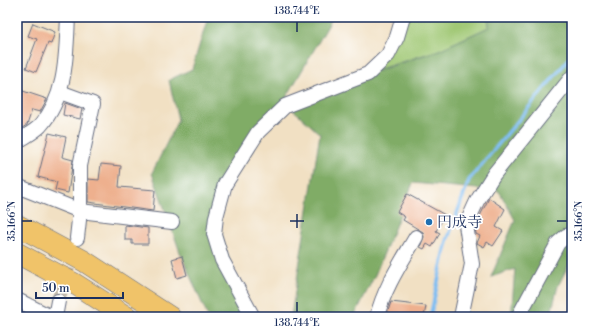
<svg xmlns="http://www.w3.org/2000/svg" width="589" height="334" font-family="'Libre Bodoni','Noto Serif JP',serif">
<style>
.green{fill:#a0c874;stroke:#5e7c69}
.forest{fill:#80ac66;stroke:#4e6e62}
.lines{fill:none;stroke-linecap:round;stroke-linejoin:round}
.stream{stroke:#7fbef3;stroke-width:3.5}
.building{fill:#eeb08e}
.minor-tunnel{stroke:#c6bdaf;stroke-width:14;stroke-dasharray:14 7;stroke-linecap:butt}
.minor-casing{stroke:#666d81;stroke-width:16}
.highway-casing{stroke:#666d81;stroke-width:22}
.minor{stroke:#fff;stroke-width:14}
.highway{stroke:#f0c369;stroke-width:21}
.ticks{fill:none;stroke:#1b2f5e;stroke-width:1.5}
.poi-dot{fill:#1f6fb2;stroke:#fff;stroke-width:1.5}
.labels{text-anchor:middle;dominant-baseline:central;stroke-width:3.5;stroke-linejoin:round;paint-order:stroke}
.poi-label{font-size:15px;fill:#1b2f5e;stroke:#fff;text-anchor:start}
.neatline{fill:none;stroke:#1b2f5e;stroke-width:1.5}
.ticks-label{font-size:10px;text-anchor:middle;fill:#1b2f5e}
</style>
<rect width="100%" height="100%" fill="#fff"/>
<filter id="ink" filterUnits="userSpaceOnUse"><feTurbulence type="fractalNoise" baseFrequency=".025" numOctaves="2"/><feDisplacementMap in="SourceGraphic" scale="8" xChannelSelector="R" yChannelSelector="G"/><feConvolveMatrix kernelMatrix="1 2 1 2 8 2 1 2 1" color-interpolation-filters="sRGB"/></filter>
<filter id="wash" filterUnits="userSpaceOnUse"><feTurbulence type="fractalNoise" baseFrequency=".012" numOctaves="4" result="noise"/><feDisplacementMap in="SourceGraphic" scale="16" xChannelSelector="R" yChannelSelector="G"/><feGaussianBlur stdDeviation="0.9" result="paint"/><feColorMatrix in="noise" values="0 0 0 0 0 0 0 0 0 0 0 0 0 0 0 0 0 1.4 0 .05"/><feComposite in="paint" operator="in"/></filter>
<g filter="url(#wash)">
<rect width="100%" height="100%" fill="#f1e0c3"/>
<path class="green" d="M 404,17 L 488,17 L 489,27 L 439,50 L 370,72 Z"/>
<path class="forest" d="M 208,17 L 333,17 L 282,105 L 225,184 L 216,217 L 245,317 L 208,317 L 181,255 L 152,173 L 178,120 L 169,80 L 192,69 Z
M 488,17 L 572,17 L 572,258 L 558,286 L 550,317 L 511,317 L 515,269 L 491,277 L 515,220 L 499,191 L 413,183 L 375,275 L 354,317 L 291,317 L 320,134 L 288,105 L 368,74 L 439,50 L 489,27 Z"/>
<g class="lines">
<path class="stream" d="M 430,317 L 447,241 L 469,180 L 572,55"/>
</g>
<g id="blocks">
<path class="building" d="M 33,23 L 55,32 L 51,44 L 48,43 L 36,72 L 26,68 L 37,39 L 28,36 Z
M 17,89 L 47,99 L 40,112 L 32,110 L 27,125 L 17,131 Z
M 65,103 L 82,109 L 80,119 L 63,115 Z
M 49,133 L 66,137 L 62,157 L 73,160 L 68,193 L 55,190 L 57,182 L 38,177 Z
M 101,164 L 121,166 L 119,187 L 155,190 L 153,211 L 88,202 L 88,179 L 99,180 Z
M 407,194 L 445,215 L 436,231 L 440,233 L 432,247 L 427,244 L 424,249 L 420,247 L 424,237 L 423,232 L 403,220 L 405,217 L 397,212 Z
M 489,198 L 505,209 L 496,227 L 503,231 L 493,246 L 487,242 L 484,247 L 477,243 L 480,236 L 476,234 L 475,226 Z
M 125,225 L 148,228 L 148,244 L 132,244 L 132,240 L 125,240 Z
M 182,256 L 187,275 L 177,278 L 172,259 Z
M 391,302 L 426,306 L 424,317 L 386,317 Z"/>
</g>
</g>
<g filter="url(#ink)">
<use href="#blocks" fill-opacity="0" stroke="#666d81" stroke-width="1"/>
<g class="lines">
<path class="minor-tunnel" d="M 58,301 L 74,248"/>
<g class="minor-casing">
<path id="minor" d="M 60,92 L 93,104 L 80,166 L 80,211 L 77,238
M 17,142 C 24,137 34,132 40,126 C 67,96 66,55 68,17
M 17,186 L 80,211 L 172,222
M 17,300 L 51,317
M 55,317 L 58,301
M 253,317 L 222,260 L 214,234 L 216,217 L 225,184 L 258,132 L 285,106 L 368,74 L 388,55 L 397,37 L 403,17
M 377,317 C 384,288 401,263 416,237
M 461,317 L 472,264 L 466,225 L 477,201 L 494,174 L 572,77
M 518,317 L 558,243 L 566,236 L 572,235"/>
</g>
<g class="highway-casing">
<path id="highway" d="M 17,225 L 84,261 L 170,317
M 17,253 L 75,284 L 127,317"/>
</g>
<use href="#minor" class="minor"/>
<use href="#highway" class="highway"/>
</g>
</g>
<path class="ticks" d="M 297,22 L 297,32M 297,214 L 297,228M 22,221 L 32,221M 290,221 L 304,221M 557,221 L 567,221M 297,302 L 297,312"/>
<circle class="poi-dot" cx="429" cy="222" r="4"/>
<g class="labels">
<g class="poi-label">
<text x="437" y="222">円成寺</text>
</g>
</g>
<rect width="589" height="334" fill="none" stroke="#fff" stroke-width="44"/>
<path d="M36 292v6h87v-6" fill="none" stroke="#1b2f5e" stroke-width="2"/>
<text x="42" y="292" font-size="12" fill="#1b2f5e" stroke="#ffffff" stroke-width="3" paint-order="stroke">50 m</text>
<rect x="22" y="22" width="545" height="290" class="neatline"/>
<g class="ticks-label">
<text x="297" y="14">138.744°E</text>
<text transform="translate(11 221) rotate(-90)" y="4">35.166°N</text>
<text transform="translate(578 221) rotate(-90)" y="4">35.166°N</text>
<text x="297" y="326">138.744°E</text>
</g>
</svg>
